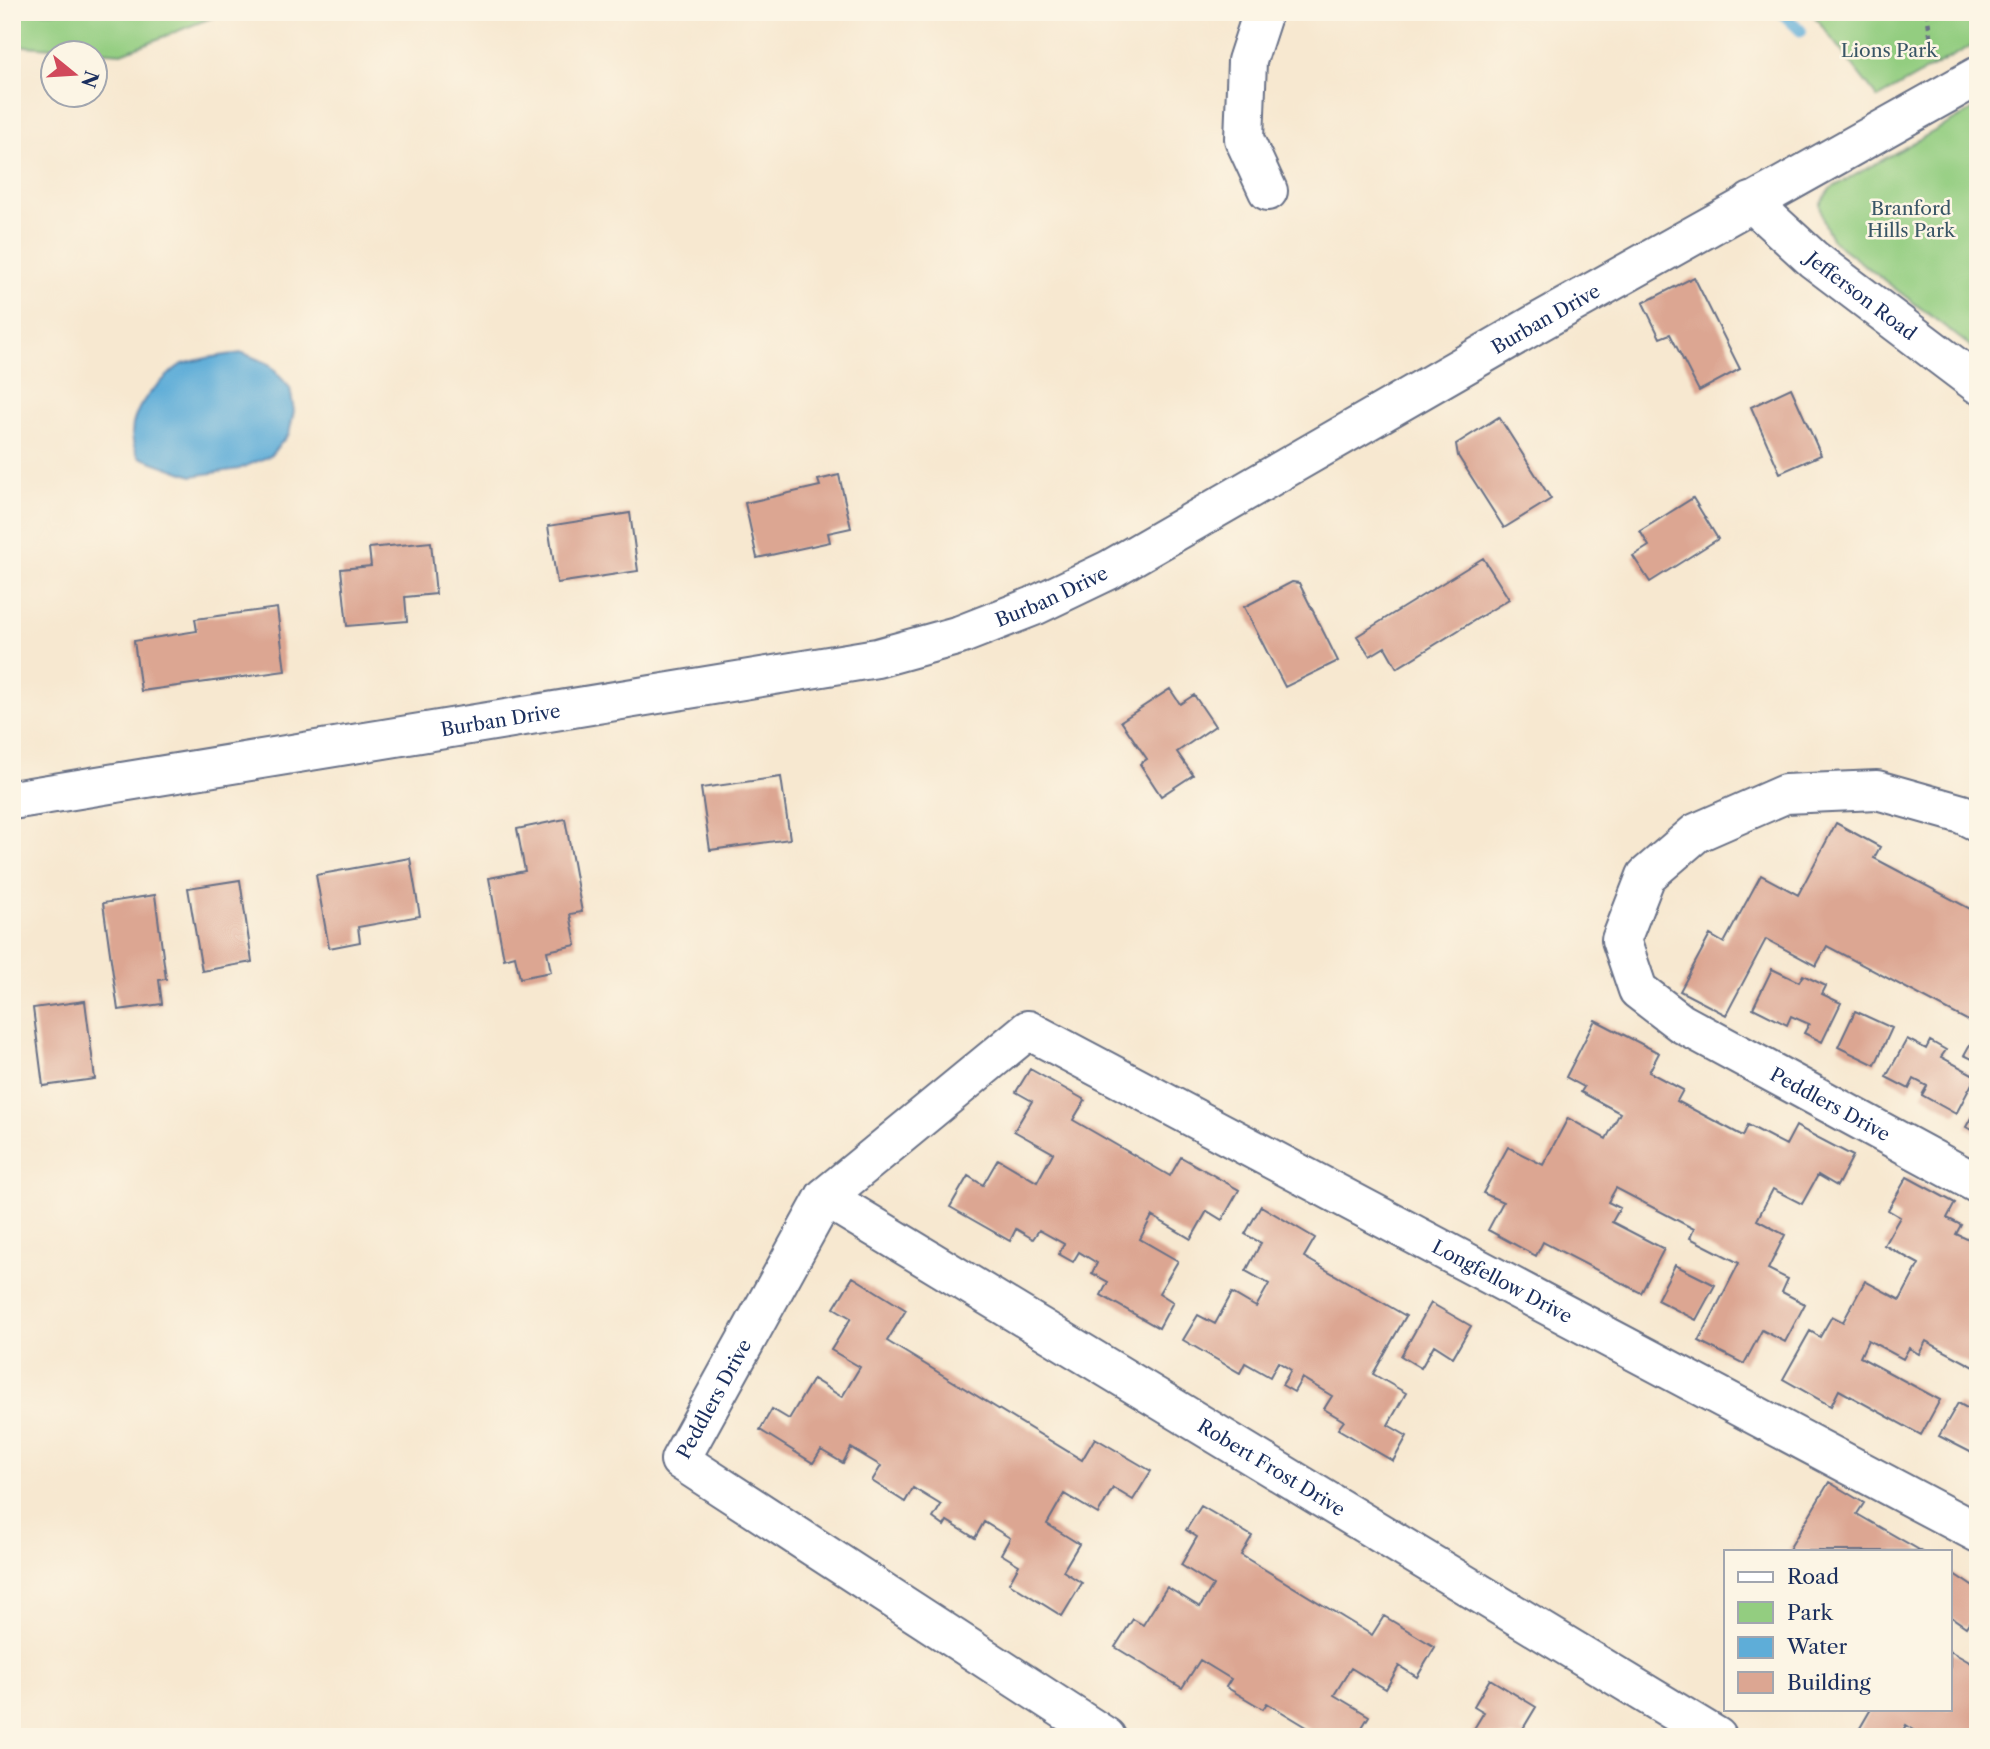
<svg xmlns="http://www.w3.org/2000/svg" width="1990" height="1749" font-family="'Libre Caslon Text',serif">
<style>
.green{fill:#93cd80;stroke:#577e6f;stroke-width:2}
.water{fill:#5eadd8;stroke:#3c6e9b;stroke-width:2}
.lines{fill:none;stroke-linecap:round;stroke-linejoin:round}
.stream{stroke:#5eadd8;stroke-width:12}
.building{fill:#dca692}
.minor-casing{stroke:#687086;stroke-width:42}
.path{stroke:#687086;stroke-width:4.5;stroke-dasharray:5 5;stroke-linecap:butt}
.minor{stroke:#fff;stroke-width:38}
.labels{text-anchor:middle;dominant-baseline:central;stroke-width:5;stroke-linejoin:round;paint-order:stroke}
.park-label{font-size:19px;fill:#395666;stroke:#fcf5e5}
.street-label{font-size:19px;fill:#1b2f5e;stroke:#fcf5e5}
</style>
<rect width="100%" height="100%" fill="#fcf5e5"/>
<filter id="ink" filterUnits="userSpaceOnUse"><feTurbulence type="fractalNoise" baseFrequency=".0143" numOctaves="2"/><feDisplacementMap in="SourceGraphic" scale="14" xChannelSelector="R" yChannelSelector="G"/><feConvolveMatrix kernelMatrix="1 2 1 2 8 2 1 2 1" color-interpolation-filters="sRGB"/></filter>
<filter id="wash" filterUnits="userSpaceOnUse"><feTurbulence type="fractalNoise" baseFrequency=".00686" numOctaves="4" result="noise"/><feDisplacementMap in="SourceGraphic" scale="28" xChannelSelector="R" yChannelSelector="G"/><feGaussianBlur stdDeviation="1.57" result="paint"/><feColorMatrix in="noise" values="0 0 0 0 0 0 0 0 0 0 0 0 0 0 0 0 0 1.4 0 .05"/><feComposite in="paint" operator="in"/></filter>
<g filter="url(#wash)">
<rect width="100%" height="100%" fill="#f7e8d0"/>
<path class="green" d="M 12,12 L 226,12 L 122,53 L 12,45 Z
M 1811,12 L 1978,12 L 1978,42 L 1878,98 Z
M 1978,107 L 1978,352 L 1833,241 L 1823,220 L 1820,204 L 1830,189 Z"/>
<path class="water" d="M 243,353 L 269,364 L 290,388 L 294,411 L 289,434 L 270,456 L 239,469 L 192,476 L 139,457 C 122,428 139,401 162,381 C 168,376 175,367 183,364 C 202,358 223,355 243,353 Z"/>
<g class="lines">
<path class="stream" d="M 1781,12 L 1801,31"/>
</g>
<g id="blocks">
<path class="building" d="M 1694,277 L 1740,369 L 1699,391 L 1670,334 L 1660,338 L 1643,303 Z
M 1791,388 L 1821,455 L 1780,473 L 1751,407 Z
M 1499,417 L 1551,499 L 1504,528 L 1458,456 L 1456,444 Z
M 839,475 L 851,528 L 828,533 L 830,542 L 757,558 L 745,503 L 820,486 L 818,480 Z
M 1693,498 L 1718,539 L 1650,582 L 1633,556 L 1649,546 L 1640,531 Z
M 630,513 L 638,571 L 557,583 L 548,526 Z
M 431,542 L 436,594 L 405,597 L 407,621 L 347,626 L 341,569 L 371,566 L 369,548 Z
M 1483,558 L 1509,599 L 1397,668 L 1385,647 L 1370,656 L 1357,636 Z
M 1292,582 L 1299,583 L 1338,661 L 1285,687 L 1244,607 Z
M 277,608 L 285,671 L 141,691 L 134,641 L 197,631 L 195,619 Z
M 1170,689 L 1180,704 L 1194,695 L 1215,726 L 1177,752 L 1193,775 L 1161,796 L 1140,764 L 1147,759 L 1121,721 Z
M 781,777 L 790,839 L 710,850 L 701,788 Z
M 565,819 L 582,912 L 570,914 L 576,945 L 547,951 L 551,972 L 520,978 L 515,956 L 504,959 L 489,878 L 525,871 L 517,829 Z
M 1836,823 L 1880,847 L 1874,858 L 1978,913 L 1978,1026 L 1827,946 L 1816,966 L 1766,939 L 1726,1015 L 1680,991 L 1710,935 L 1724,943 L 1761,875 L 1798,895 Z
M 410,858 L 420,916 L 358,927 L 360,942 L 329,948 L 316,875 Z
M 240,880 L 252,962 L 202,971 L 188,888 Z
M 155,895 L 166,979 L 159,980 L 162,1004 L 118,1010 L 103,903 Z
M 1772,969 L 1799,982 L 1803,975 L 1826,986 L 1822,994 L 1841,1003 L 1822,1042 L 1804,1033 L 1809,1024 L 1791,1016 L 1787,1025 L 1753,1008 Z
M 85,1001 L 95,1079 L 43,1086 L 33,1008 Z
M 1855,1011 L 1892,1028 L 1875,1065 L 1838,1047 Z
M 1595,1020 L 1659,1053 L 1649,1072 L 1683,1090 L 1677,1101 L 1743,1136 L 1748,1125 L 1786,1145 L 1796,1126 L 1853,1156 L 1837,1186 L 1818,1175 L 1802,1204 L 1773,1189 L 1757,1220 L 1785,1235 L 1768,1269 L 1788,1279 L 1782,1292 L 1805,1304 L 1785,1342 L 1762,1330 L 1744,1364 L 1699,1341 L 1739,1263 L 1690,1238 L 1694,1229 L 1616,1188 L 1608,1202 L 1620,1208 L 1612,1222 L 1664,1249 L 1641,1293 L 1543,1242 L 1536,1256 L 1488,1230 L 1503,1202 L 1483,1193 L 1508,1147 L 1543,1165 L 1568,1118 L 1606,1139 L 1620,1113 L 1581,1092 L 1584,1087 L 1566,1077 Z
M 1978,1030 L 1978,1062 L 1964,1055 Z
M 1907,1039 L 1926,1049 L 1930,1041 L 1946,1050 L 1941,1057 L 1976,1076 L 1956,1114 L 1922,1095 L 1927,1086 L 1914,1079 L 1909,1089 L 1886,1077 Z
M 1030,1069 L 1085,1100 L 1073,1120 L 1170,1176 L 1181,1157 L 1239,1190 L 1222,1220 L 1207,1211 L 1191,1239 L 1152,1216 L 1140,1239 L 1178,1261 L 1159,1293 L 1173,1302 L 1159,1328 L 1101,1295 L 1108,1282 L 1092,1273 L 1097,1263 L 1079,1252 L 1073,1262 L 1059,1254 L 1064,1244 L 1039,1230 L 1033,1239 L 1016,1229 L 1010,1241 L 950,1207 L 968,1176 L 983,1185 L 998,1159 L 1037,1182 L 1053,1153 L 1014,1131 L 1032,1101 L 1016,1092 Z
M 1978,1105 L 1978,1134 L 1966,1127 Z
M 1907,1177 L 1955,1203 L 1947,1218 L 1961,1225 L 1956,1234 L 1978,1244 L 1975,1256 L 1978,1258 L 1978,1369 L 1926,1341 L 1919,1354 L 1909,1348 L 1903,1359 L 1868,1340 L 1860,1357 L 1940,1400 L 1921,1435 L 1839,1390 L 1831,1406 L 1783,1379 L 1810,1331 L 1820,1337 L 1832,1316 L 1843,1322 L 1865,1281 L 1900,1300 L 1919,1264 L 1884,1245 L 1900,1217 L 1888,1210 Z
M 1261,1206 L 1315,1238 L 1304,1257 L 1406,1316 L 1373,1374 L 1406,1393 L 1388,1425 L 1407,1436 L 1393,1461 L 1338,1429 L 1344,1421 L 1324,1409 L 1332,1396 L 1302,1378 L 1294,1392 L 1282,1385 L 1291,1370 L 1278,1362 L 1270,1377 L 1245,1363 L 1240,1373 L 1183,1340 L 1198,1315 L 1215,1324 L 1232,1293 L 1256,1307 L 1269,1284 L 1246,1271 L 1261,1243 L 1245,1234 Z
M 1675,1265 L 1715,1285 L 1696,1320 L 1657,1300 Z
M 853,1277 L 906,1310 L 887,1341 L 1082,1460 L 1095,1438 L 1151,1471 L 1133,1500 L 1113,1488 L 1098,1514 L 1064,1494 L 1047,1524 L 1079,1544 L 1063,1571 L 1082,1583 L 1062,1616 L 1009,1583 L 1019,1565 L 1001,1554 L 1010,1538 L 984,1522 L 975,1538 L 947,1521 L 944,1526 L 933,1518 L 941,1505 L 913,1488 L 905,1502 L 872,1481 L 881,1466 L 851,1448 L 843,1463 L 821,1450 L 813,1463 L 760,1430 L 772,1409 L 789,1419 L 813,1379 L 842,1397 L 860,1367 L 831,1350 L 851,1318 L 834,1308 Z
M 1431,1303 L 1471,1326 L 1453,1357 L 1434,1345 L 1421,1368 L 1401,1356 Z
M 1958,1403 L 1978,1414 L 1978,1456 L 1939,1436 Z
M 1829,1482 L 1864,1503 L 1857,1514 L 1921,1551 L 1788,1551 Z
M 1201,1506 L 1252,1536 L 1241,1555 L 1372,1635 L 1384,1616 L 1435,1647 L 1417,1677 L 1399,1666 L 1386,1689 L 1351,1668 L 1334,1695 L 1369,1716 L 1356,1737 L 1305,1737 L 1310,1729 L 1267,1703 L 1263,1709 L 1226,1687 L 1231,1679 L 1200,1660 L 1182,1688 L 1115,1647 L 1133,1619 L 1143,1625 L 1167,1587 L 1200,1607 L 1213,1585 L 1181,1565 L 1197,1537 L 1186,1530 Z
M 1951,1572 L 1978,1590 L 1978,1609 L 1966,1627 L 1950,1616 Z
M 1950,1651 L 1978,1667 L 1978,1737 L 1925,1737 L 1906,1725 L 1899,1737 L 1875,1737 L 1860,1728 L 1871,1709 L 1950,1709 Z
M 1490,1679 L 1536,1707 L 1521,1732 L 1529,1737 L 1469,1737 L 1484,1712 L 1474,1706 Z"/>
</g>
</g>
<g filter="url(#ink)">
<use href="#blocks" fill-opacity="0" stroke="#687086" stroke-width="2"/>
<g class="lines">
<g class="minor-casing">
<g id="minor">
<path d="M 1263,12 L 1247,61 L 1244,139 L 1268,191"/>
<path id="s1" d="M 1751,202 L 1813,259 L 1978,384"/>
<path id="s2" d="M 12,800 L 877,658 L 960,635 L 1034,606 L 1109,570 L 1539,322 L 1978,76"/>
<path id="s3" d="M 1978,822 L 1962,814 L 1877,790 L 1785,794 L 1696,833 L 1646,876 L 1621,940 L 1638,990 L 1681,1023 L 1978,1184"/>
<path id="s4" d="M 825,1197 L 1717,1737"/>
<path id="s5" d="M 1106,1737 L 680,1460 L 825,1197 L 1028,1030 L 1978,1533"/>
</g>
</g>
<path class="path" d="M 1927,12 L 1933,56"/>
<use href="#minor" class="minor"/>
</g>
</g>
<g class="labels">
<g class="park-label">
<text x="1889" y="50">Lions Park</text>
<text x="1911" y="208">Branford<tspan x="1911" dy="22">Hills Park</tspan></text>
</g>
<g class="street-label">
<text stroke="none"><textPath href="#s1" startOffset="145">Jefferson Road</textPath></text>
<text stroke="none"><textPath href="#s2" startOffset="1629">Burban Drive</textPath></text>
<text stroke="none"><textPath href="#s2" startOffset="1062">Burban Drive</textPath></text>
<text stroke="none"><textPath href="#s2" startOffset="495">Burban Drive</textPath></text>
<text stroke="none"><textPath href="#s3" startOffset="707">Peddlers Drive</textPath></text>
<text stroke="none"><textPath href="#s5" startOffset="1608">Longfellow Drive</textPath></text>
<text stroke="none"><textPath href="#s5" startOffset="578">Peddlers Drive</textPath></text>
<text stroke="none"><textPath href="#s4" startOffset="522">Robert Frost Drive</textPath></text>
</g>
</g>
<rect width="1990" height="1749" fill="none" stroke="#fcf5e5" stroke-width="42"/>
<rect x="1724" y="1550" width="228" height="161" fill="#fcf5e5" stroke="#a2a6af" stroke-width="2"/>
<rect x="1738" y="1572" width="35" height="10" fill="#ffffff" stroke="#a2a6af" stroke-width="2"/>
<text x="1787" y="1584" font-size="21" fill="#1b2f5e">Road</text>
<rect x="1738" y="1602" width="35" height="21" fill="#93cd80" stroke="#a2a6af" stroke-width="2"/>
<text x="1787" y="1620" font-size="21" fill="#1b2f5e">Park</text>
<rect x="1738" y="1637" width="35" height="21" fill="#5eadd8" stroke="#a2a6af" stroke-width="2"/>
<text x="1787" y="1654" font-size="21" fill="#1b2f5e">Water</text>
<rect x="1738" y="1672" width="35" height="21" fill="#dca692" stroke="#a2a6af" stroke-width="2"/>
<text x="1787" y="1690" font-size="21" fill="#1b2f5e">Building</text>
<g transform="translate(74 74) rotate(108)"><circle r="33" fill="#fcf5e5" stroke="#a2a6af" stroke-width="2"/>
<path d="M0-5L12 26L0 18L-12 26Z" fill="#d1495b"/>
<text y="-10" font-size="19" font-weight="bold" text-anchor="middle" fill="#1b2f5e">N</text>
</g>
</svg>
